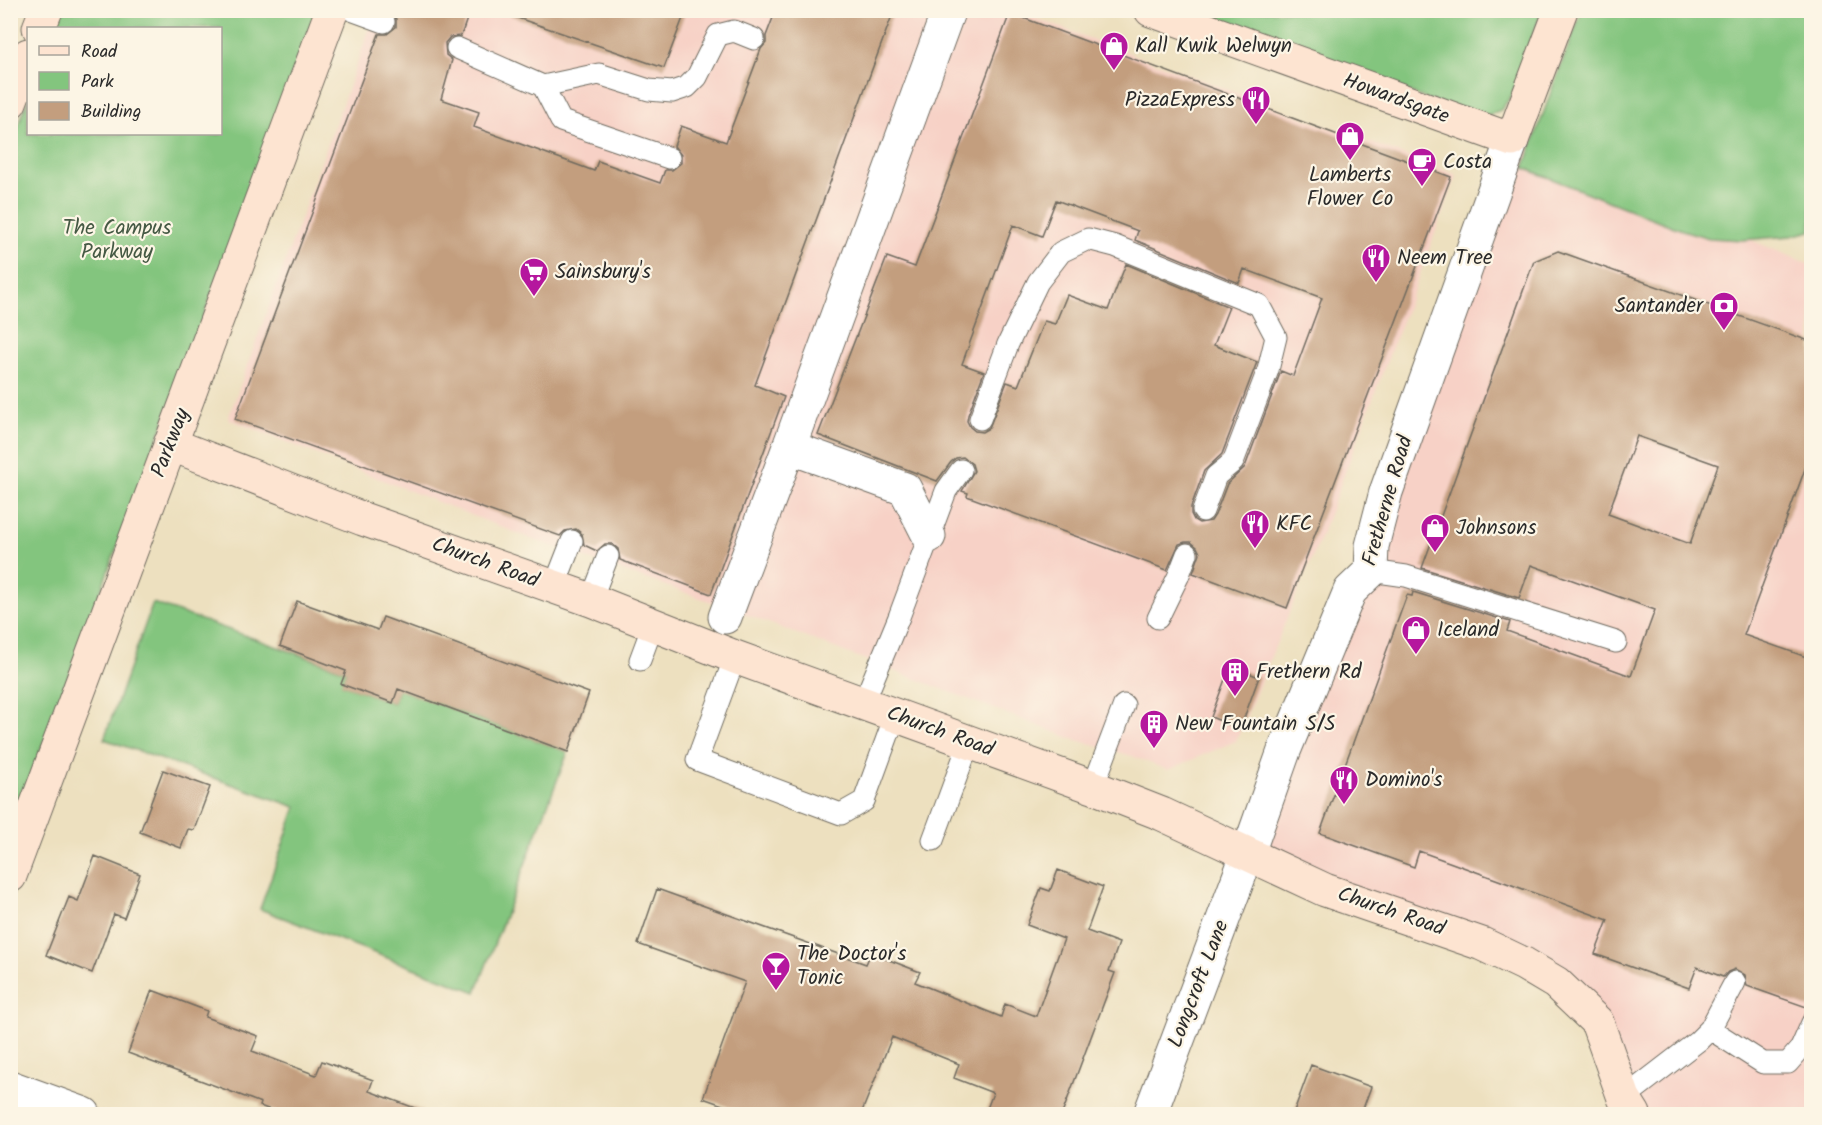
<svg xmlns="http://www.w3.org/2000/svg" width="1822" height="1125" font-family="Kalam,sans-serif">
<style>
.built{fill:#f7d1c6}
.green{fill:#83c57e;stroke:#577854;stroke-width:1.5}
.building{fill:#c39e7e;fill-rule:evenodd}
.lines{fill:none;stroke-linecap:round;stroke-linejoin:round}
.lane-casing{stroke:#6f6a5f;stroke-width:23}
.street-casing{stroke:#6f6a5f;stroke-width:35}
.secondary-casing{stroke:#6f6a5f;stroke-width:35}
.lane{stroke:#fff;stroke-width:21}
.street{stroke:#fff;stroke-width:33}
.secondary{stroke:#fde4d1;stroke-width:33}
.labels{text-anchor:middle;dominant-baseline:central;stroke-width:4.5;stroke-linejoin:round;paint-order:stroke}
.poi-label{font-size:21px;fill:#2b2b2b;stroke:#fcf5e5;text-anchor:start}
.street-label{font-size:21px;fill:#2b2b2b;stroke:#fcf5e5}
.park-label{font-size:21px;fill:#455944;stroke:#fcf5e5}
</style>
<rect width="100%" height="100%" fill="#fcf5e5"/>
<filter id="ink" filterUnits="userSpaceOnUse"><feTurbulence type="fractalNoise" baseFrequency=".0167" numOctaves="2"/><feDisplacementMap in="SourceGraphic" scale="12" xChannelSelector="R" yChannelSelector="G"/><feConvolveMatrix kernelMatrix="1 2 1 2 8 2 1 2 1" color-interpolation-filters="sRGB"/></filter>
<filter id="wash" filterUnits="userSpaceOnUse"><feTurbulence type="fractalNoise" baseFrequency=".008" numOctaves="4" result="noise"/><feDisplacementMap in="SourceGraphic" scale="24" xChannelSelector="R" yChannelSelector="G"/><feGaussianBlur stdDeviation="1.35" result="paint"/><feColorMatrix in="noise" values="0 0 0 0 0 0 0 0 0 0 0 0 0 0 0 0 0 1.4 0 .05"/><feComposite in="paint" operator="in"/></filter>
<g filter="url(#wash)">
<rect width="100%" height="100%" fill="#ede0bf"/>
<path class="built" d="M 376,11 L 1016,11 L 1457,175 L 1321,536 L 1236,741 L 1168,770 L 1132,756 L 1073,739 L 729,608 L 534,540 L 228,419 Z
M 1512,140 L 1811,265 L 1811,1114 L 1634,1114 L 1556,983 L 1248,853 L 1350,591 Z"/>
<path class="green" d="M 61,11 L 318,11 L 11,830 L 11,146 L 28,98 L 28,134 L 220,134 L 220,28 L 54,28 Z
M 1177,11 L 1542,11 L 1512,95 L 1501,110 L 1481,118 Z
M 1582,11 L 1811,11 L 1811,231 L 1791,236 L 1742,240 L 1709,238 L 1682,230 L 1524,168 L 1553,86 Z
M 153,603 L 346,671 L 342,684 L 393,703 L 398,689 L 568,752 L 476,992 L 260,909 L 296,807 L 104,739 Z"/>
<g id="blocks">
<path class="building" d="M 389,10 L 470,10 L 461,36 L 450,37 L 445,43 L 446,55 L 452,60 L 441,99 L 479,112 L 474,127 L 594,171 L 598,161 L 660,183 L 665,170 L 672,170 L 681,163 L 681,155 L 674,146 L 681,126 L 726,142 L 761,49 L 766,43 L 766,36 L 776,10 L 894,10 L 755,385 L 784,397 L 711,594 L 620,560 L 618,549 L 612,544 L 605,544 L 597,551 L 584,545 L 582,534 L 576,529 L 565,531 L 560,536 L 235,419 L 379,34 L 387,34 L 396,27 L 396,19 Z
M 510,10 L 686,10 L 664,68 L 509,15 Z
M 1010,13 L 1451,177 L 1287,608 L 1193,573 L 1200,553 L 1197,547 L 1191,542 L 1185,542 L 1179,544 L 1167,570 L 967,496 L 968,493 L 962,491 L 974,471 L 972,464 L 963,457 L 956,458 L 951,462 L 937,481 L 818,435 L 887,257 L 915,267 ZM 1056,200 L 1138,231 L 1135,240 L 1239,283 L 1244,269 L 1322,298 L 1293,376 L 1281,371 L 1245,467 L 1227,484 L 1215,515 L 1211,521 L 1199,523 L 1194,520 L 1191,514 L 1191,507 L 1204,471 L 1222,454 L 1257,362 L 1214,345 L 1229,307 L 1126,264 L 1108,310 L 1067,295 L 1055,324 L 1044,321 L 1018,386 L 1007,382 L 989,428 L 982,432 L 975,431 L 970,427 L 967,421 L 968,415 L 984,372 L 962,364 L 1013,225 L 1042,236 Z
M 1558,251 L 1812,342 L 1812,450 L 1744,635 L 1812,659 L 1812,1009 L 1747,986 L 1745,975 L 1735,969 L 1728,972 L 1723,977 L 1697,967 L 1689,988 L 1595,954 L 1608,920 L 1419,851 L 1414,867 L 1320,833 L 1407,595 L 1412,596 L 1413,592 L 1510,622 L 1507,631 L 1631,676 L 1655,610 L 1531,565 L 1519,598 L 1422,568 L 1534,261 ZM 1637,436 L 1718,465 L 1690,544 L 1608,514 Z
M 297,601 L 378,630 L 383,617 L 589,693 L 568,752 L 398,689 L 393,703 L 341,684 L 346,671 L 280,646 Z
M 1230,666 L 1259,677 L 1240,729 L 1211,717 Z
M 163,770 L 210,787 L 194,830 L 188,829 L 181,848 L 140,832 Z
M 95,856 L 140,874 L 124,918 L 114,914 L 92,973 L 46,955 L 69,897 L 78,901 Z
M 1058,870 L 1103,887 L 1087,931 L 1119,943 L 1109,971 L 1115,973 L 1062,1114 L 985,1114 L 993,1093 L 954,1078 L 959,1064 L 892,1037 L 861,1114 L 748,1114 L 703,1098 L 745,982 L 638,944 L 657,889 L 866,964 L 871,953 L 920,972 L 915,982 L 1001,1017 L 1005,1004 L 1036,1016 L 1064,939 L 1027,925 L 1041,888 L 1050,891 Z
M 152,990 L 207,1011 L 205,1017 L 258,1036 L 252,1051 L 316,1075 L 322,1061 L 373,1080 L 369,1091 L 423,1111 L 423,1114 L 281,1114 L 260,1106 L 261,1103 L 128,1053 Z
M 1311,1065 L 1371,1087 L 1361,1114 L 1293,1114 Z"/>
</g>
</g>
<g filter="url(#ink)">
<use href="#blocks" fill-opacity="0" stroke="#6f6a5f" stroke-width="1.5"/>
<g class="lines">
<g class="lane-casing">
<path id="lane" d="M 351,10 L 384,22
M 457,48 L 543,86 L 599,74 L 649,90 L 672,92 L 687,87 L 697,77 L 718,35 L 734,31 L 754,39
M 543,86 L 561,121 L 669,158
M 980,419 L 1008,344 L 1038,282 L 1061,252 L 1088,239 L 1115,246 L 1259,305 L 1276,337 L 1268,370 L 1233,462 L 1216,476 L 1203,511
M 1371,571 L 1406,576 L 1616,642
M 554,587 L 572,541
M 591,600 L 608,556
M 1158,618 L 1178,577 L 1187,554
M 735,657 L 697,760 L 841,814 L 864,801 L 895,716
M 640,660 L 653,625
M 863,704 L 899,617 L 946,491 L 961,470
M 1093,787 L 1124,705
M 933,840 L 969,743
M 1710,1029 L 1763,1063 L 1788,1063 L 1801,1048 L 1812,1023
M 1624,1098 L 1698,1041 L 1710,1029 L 1735,982"/>
</g>
<g class="street-casing">
<path id="street" d="M 929,536 L 905,489 L 789,447 L 948,12
M 725,617 L 789,447
M 10,1087 L 84,1114
M 1150,1114 L 1248,853 L 1284,751 L 1350,591 L 1371,571 L 1372,546 L 1386,492 L 1512,140"/>
</g>
<g class="secondary-casing">
<path id="secondary" d="M 1151,10 L 1512,140 L 1561,10
M 39,28 L 46,10
M 10,102 L 28,55
M 170,444 L 363,519 L 591,600 L 735,657 L 1093,787 L 1162,814 L 1325,890 L 1482,944 L 1524,964 L 1556,983 L 1597,1022 L 1624,1098 L 1634,1114
M 10,876 L 332,10"/>
</g>
<use href="#lane" class="lane"/>
<use href="#street" class="street"/>
<use href="#secondary" class="secondary"/>
</g>
</g>
<defs>
<g id="shop-pin" transform="scale(1.5)"><path d="M0 17L-7.5 6A9.5 9.5 0 1 1 7.5 6Z" fill="#b5179e" stroke="#fcf5e5"/><path d="M-5-2.5h2.3a2.7 3.5 0 0 1 5.4 0H5L5.5 6h-11ZM-1.5-2.5h3a1.5 2.3 0 0 0-3 0Z" fill="#fff"/></g>
<g id="restaurant-pin" transform="scale(1.5)"><path d="M0 17L-7.5 6A9.5 9.5 0 1 1 7.5 6Z" fill="#b5179e" stroke="#fcf5e5"/><path d="M-5-6h1v4h1v-4h1v4h1v-4h1v5L-1.5 .5V6h-2V.5L-5-1ZM5-6V6H3V1.5H1.5Q1.5-4 5-6Z" fill="#fff"/></g>
<g id="cafe-pin" transform="scale(1.5)"><path d="M0 17L-7.5 6A9.5 9.5 0 1 1 7.5 6Z" fill="#b5179e" stroke="#fcf5e5"/><path d="M-5.5-4.5H6V0H3Q3 3.5 0 3.5H-2.5Q-5.5 3.5-5.5 0ZM3-3.2v2h1.7v-2ZM-6 4.5H4V6H-6Z" fill="#fff"/></g>
<g id="supermarket-pin" transform="scale(1.5)"><path d="M0 17L-7.5 6A9.5 9.5 0 1 1 7.5 6Z" fill="#b5179e" stroke="#fcf5e5"/><path d="M-6-5.5h2.5l.6 2H6L4.5 2H-2.5L-4.4-4H-6ZM-1.5 3.2a1.3 1.3 0 1 0 .1 0ZM3 3.2a1.3 1.3 0 1 0 .1 0Z" fill="#fff"/></g>
<g id="bank-pin" transform="scale(1.5)"><path d="M0 17L-7.5 6A9.5 9.5 0 1 1 7.5 6Z" fill="#b5179e" stroke="#fcf5e5"/><path d="M-6-4H6V4H-6ZM0-2.3a2.3 2.3 0 1 0 0 4.6a2.3 2.3 0 1 0 0-4.6Z" fill="#fff"/></g>
<g id="building-pin" transform="scale(1.5)"><path d="M0 17L-7.5 6A9.5 9.5 0 1 1 7.5 6Z" fill="#b5179e" stroke="#fcf5e5"/><path d="M-4-6H4V6H1V3H-1V6H-4ZM-2.5-4.3h1.7v1.8h-1.7ZM.8-4.3h1.7v1.8H.8ZM-2.5-1h1.7V.8h-1.7ZM.8-1h1.7V.8H.8Z" fill="#fff"/></g>
<g id="bar-pin" transform="scale(1.5)"><path d="M0 17L-7.5 6A9.5 9.5 0 1 1 7.5 6Z" fill="#b5179e" stroke="#fcf5e5"/><path d="M-6-5H6L.8 .8V4.5H3.5V6h-7V4.5H-.8V.8Z" fill="#fff"/></g>
</defs>
<g fill-rule="evenodd">
<use href="#shop-pin" x="1114" y="46"/>
<use href="#restaurant-pin" x="1256" y="100"/>
<use href="#shop-pin" x="1350" y="136"/>
<use href="#cafe-pin" x="1422" y="162"/>
<use href="#restaurant-pin" x="1376" y="258"/>
<use href="#supermarket-pin" x="534" y="272"/>
<use href="#bank-pin" x="1724" y="306"/>
<use href="#restaurant-pin" x="1255" y="524"/>
<use href="#shop-pin" x="1435" y="528"/>
<use href="#shop-pin" x="1416" y="630"/>
<use href="#building-pin" x="1235" y="672"/>
<use href="#building-pin" x="1154" y="724"/>
<use href="#restaurant-pin" x="1344" y="780"/>
<use href="#bar-pin" x="776" y="966"/>
</g>
<g class="labels">
<g class="poi-label">
<text x="1135" y="46">Kall Kwik Welwyn</text>
<text x="1235" y="100" text-anchor="end">PizzaExpress</text>
<text x="1443" y="162">Costa</text>
<text x="1350" y="175" text-anchor="middle">Lamberts<tspan x="1350" dy="24">Flower Co</tspan></text>
<text x="1397" y="258">Neem Tree</text>
<text x="555" y="272">Sainsbury's</text>
<text x="1703" y="306" text-anchor="end">Santander</text>
<text x="1276" y="524">KFC</text>
<text x="1456" y="528">Johnsons</text>
<text x="1437" y="630">Iceland</text>
<text x="1256" y="672">Frethern Rd</text>
<text x="1175" y="724">New Fountain S/S</text>
<text x="1365" y="780">Domino's</text>
<text x="797" y="954">The Doctor's<tspan x="797" dy="24">Tonic</tspan></text>
</g>
<g class="street-label">
<text transform="translate(1396 99) rotate(20)">Howardsgate</text>
<text transform="translate(171 443) rotate(-69)">Parkway</text>
<text transform="translate(1388 501) rotate(-74)">Fretherne Road</text>
<text transform="translate(485 563) rotate(20)">Church Road</text>
<text transform="translate(940 732) rotate(20)">Church Road</text>
<text transform="translate(1391 912) rotate(19)">Church Road</text>
<text transform="translate(1199 984) rotate(-69)">Longcroft Lane</text>
</g>
<g class="park-label">
<text x="117" y="228">The Campus<tspan x="117" dy="24">Parkway</tspan></text>
</g>
</g>
<rect width="1822" height="1125" fill="none" stroke="#fcf5e5" stroke-width="36"/>
<rect x="27" y="27" width="195" height="108" fill="#fcf5e5" stroke="#a8a49b" stroke-width="1.5"/>
<rect x="39" y="46" width="30" height="9" fill="#fde4d1" stroke="#a8a49b" stroke-width="1.5"/>
<text x="81" y="57" font-size="18" fill="#2b2b2b">Road</text>
<rect x="39" y="72" width="30" height="18" fill="#83c57e" stroke="#a8a49b" stroke-width="1.5"/>
<text x="81" y="87" font-size="18" fill="#2b2b2b">Park</text>
<rect x="39" y="102" width="30" height="18" fill="#c39e7e" stroke="#a8a49b" stroke-width="1.5"/>
<text x="81" y="117" font-size="18" fill="#2b2b2b">Building</text>
</svg>
